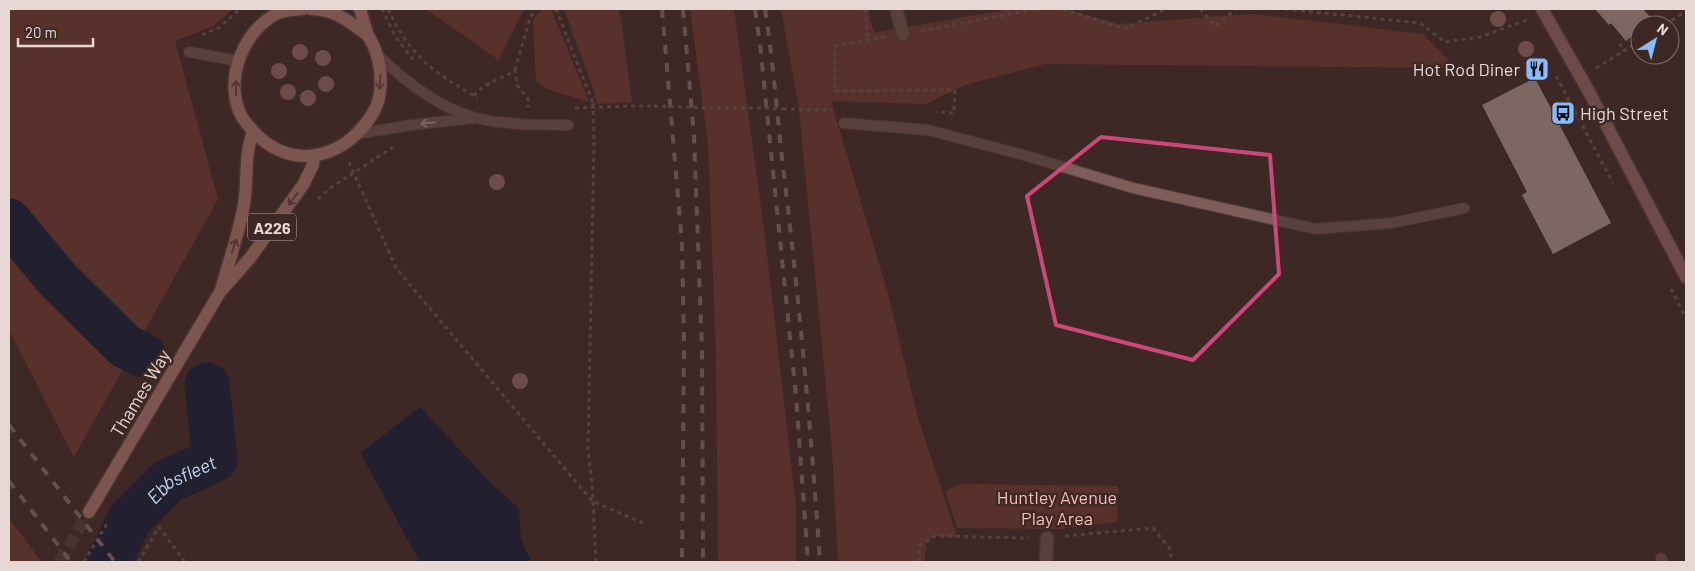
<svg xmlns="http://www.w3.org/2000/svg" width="1695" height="571" font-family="Barlow,sans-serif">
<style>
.green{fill:#793d37}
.water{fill:#001738}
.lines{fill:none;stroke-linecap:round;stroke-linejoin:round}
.river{stroke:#001738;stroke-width:45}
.building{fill:#cdb2ae}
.primary-tunnel{stroke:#574240;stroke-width:12;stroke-dasharray:12 6;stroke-linecap:butt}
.lane-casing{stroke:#594442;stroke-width:12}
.street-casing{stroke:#594442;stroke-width:15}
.secondary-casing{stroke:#594442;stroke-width:15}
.primary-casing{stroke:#594442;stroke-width:15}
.path{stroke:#74615f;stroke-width:3;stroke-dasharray:4 4;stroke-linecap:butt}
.lane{stroke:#7c5d5a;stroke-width:10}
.street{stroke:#7c5d5a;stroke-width:12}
.secondary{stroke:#a77771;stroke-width:12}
.primary{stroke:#c78a83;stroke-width:12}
.rail{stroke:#917e7c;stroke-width:4;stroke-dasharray:9 9;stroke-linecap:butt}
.path-bridge{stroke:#74615f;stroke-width:3;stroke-dasharray:4 4;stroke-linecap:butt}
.tree{fill:#a57974}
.oneway{stroke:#6e4a47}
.oneway2{stroke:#c2adab}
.marked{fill:none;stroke:#cb487a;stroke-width:4;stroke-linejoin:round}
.labels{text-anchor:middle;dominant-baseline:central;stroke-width:5;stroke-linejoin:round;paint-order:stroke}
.shield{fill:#3e2826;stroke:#b4a3a1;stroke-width:1}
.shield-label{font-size:16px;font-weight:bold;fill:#e7d8d6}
.poi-label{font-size:18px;fill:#e7d8d6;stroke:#3e2826;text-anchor:end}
.street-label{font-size:18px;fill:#e7d8d6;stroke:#3e2826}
.park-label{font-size:18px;fill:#f9bcb4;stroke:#3e2826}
.water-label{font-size:19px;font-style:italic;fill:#bed4f2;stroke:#3e2826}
</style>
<rect width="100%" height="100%" fill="#3e2826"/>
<path class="green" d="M 9,9 L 233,9 L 213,26 L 175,41 L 218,199 L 74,457 L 9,330 Z
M 426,9 L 526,9 L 520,16 L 499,60 Z
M 544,9 L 551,9 L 589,102 L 547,89 L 536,81 L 533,22 L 538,13 Z
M 564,9 L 618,9 L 621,19 L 632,102 L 597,104 L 593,88 Z
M 690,9 L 734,9 L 765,237 L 796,506 L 796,562 L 718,562 L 716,354 L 708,143 Z
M 781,9 L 868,9 L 874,33 L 1010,9 L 1064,9 L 1118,24 L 1252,14 L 1423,34 L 1456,68 L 1045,64 L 965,85 L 926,104 L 831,101 L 888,294 L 918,418 L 957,537 L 935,536 L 926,543 L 925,562 L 838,562 L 832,449 L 799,109 Z
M 960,484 L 1118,486 L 1117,522 L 1058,529 L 957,528 L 945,491 Z
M 9,519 L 42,562 L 9,562 Z"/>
<path class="water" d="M 420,407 L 490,482 L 519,508 L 521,539 L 531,562 L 420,562 L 360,453 Z"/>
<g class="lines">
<g class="river">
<path d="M 9,221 L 59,281 L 125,346 L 143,355"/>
<path id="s1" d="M 109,562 L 130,519 L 168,481 L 215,460 L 207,385"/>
</g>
</g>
<path class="building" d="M 1595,9 L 1643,9 L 1652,19 L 1645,25 L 1640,25 L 1640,29 L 1626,41 L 1611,23 L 1609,25 Z
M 1535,78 L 1611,223 L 1553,254 L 1522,195 L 1527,192 L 1482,105 Z"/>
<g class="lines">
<path class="primary-tunnel" d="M 59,562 L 89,512"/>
<g class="lane-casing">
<path id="lane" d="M 189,52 L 238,61
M 377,54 C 405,82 437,107 476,118 C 505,125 538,125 568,125
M 844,123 L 928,130 L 1027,156 L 1133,188 L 1316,229 L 1392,223 L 1464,208
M 357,134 L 411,125 L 475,118
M 1661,558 L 1663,562"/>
</g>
<g class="street-casing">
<path id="street" d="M 896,9 L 903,34
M 1046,562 L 1047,538"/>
</g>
<g class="secondary-casing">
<path id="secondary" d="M 1542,9 L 1588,90 L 1686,277"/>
</g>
<g class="primary-casing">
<path id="primary" d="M 303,9 C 295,10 281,10 274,15 C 243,34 226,76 239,111 C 242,119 251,129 257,135 C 296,173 349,156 374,111 C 382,98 382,74 378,59 C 376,52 373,41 367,35 C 364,32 359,29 355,26 C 341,15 328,9 311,9
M 360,9 L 368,36
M 221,290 C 229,261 239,234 244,204 C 248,180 244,155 253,132
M 89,512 L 220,292 L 250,258 L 303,185 L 313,165 L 314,156"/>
</g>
<path class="path" d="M 382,9 L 395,36 L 415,62
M 388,9 C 409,55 435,74 478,98
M 556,9 L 593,103
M 865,9 L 868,40
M 1063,9 L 1125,29 L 1166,9
M 1200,9 L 1215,26 L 1236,9
M 1285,9 L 1420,23 L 1445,42 L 1480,37 L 1527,20
M 1665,25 L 1686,11
M 921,31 L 1037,9
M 202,35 L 220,27 L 240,9
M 885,37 L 835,46 L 835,91 L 955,90 L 954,113 L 936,112
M 1619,44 L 1626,49
M 1596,68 L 1640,41
M 515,70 L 530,18 L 536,9
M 1556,76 L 1613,183
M 474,96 C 484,82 501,80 515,70 L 517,85 L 528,99 L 528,107
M 575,108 L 628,106 L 654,106
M 709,108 L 749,108
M 783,109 L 832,110
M 594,142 L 588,450 L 592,483 L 596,562
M 349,162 L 396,268 L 592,501 L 643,523
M 318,199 L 329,189 L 393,147
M 1671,289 L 1686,318
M 1065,536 L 1153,528 L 1171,550 L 1171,562
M 84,562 L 108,522
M 138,562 L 159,527 L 185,562
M 919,562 L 919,546 L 935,536 L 1029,538"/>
<use href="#lane" class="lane"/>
<use href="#street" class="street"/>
<use href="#secondary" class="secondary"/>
<use href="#primary" class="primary"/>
<path class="rail" d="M 662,9 L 682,244 L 684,345 L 682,562
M 683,9 L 694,136 L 702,350 L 703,562
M 755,9 L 760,44 L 796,396 L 808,562
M 765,9 C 773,61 777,114 783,167 C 799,298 811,430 820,562
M 9,425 L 115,562
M 9,481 L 71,562"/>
<path class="path-bridge" d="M 593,103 L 594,142
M 654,106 L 709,108
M 749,108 L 783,109"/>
</g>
<g class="tree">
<circle cx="1498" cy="19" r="8"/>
<circle cx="1526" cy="49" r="8"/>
<circle cx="300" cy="52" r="8"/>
<circle cx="323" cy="58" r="8"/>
<circle cx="279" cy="71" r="8"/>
<circle cx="326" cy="84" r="8"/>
<circle cx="288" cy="92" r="8"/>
<circle cx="308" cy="98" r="8"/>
<circle cx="497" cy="182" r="8"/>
<circle cx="520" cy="381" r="8"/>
</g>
<defs><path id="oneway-shaft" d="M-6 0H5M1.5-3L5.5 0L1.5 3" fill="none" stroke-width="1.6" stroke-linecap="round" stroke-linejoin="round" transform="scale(1.25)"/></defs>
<g class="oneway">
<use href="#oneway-shaft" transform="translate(380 82) rotate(95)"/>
<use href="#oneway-shaft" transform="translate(236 88) rotate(-91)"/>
<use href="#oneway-shaft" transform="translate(293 199) rotate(128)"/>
<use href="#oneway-shaft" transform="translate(234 246) rotate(-72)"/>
</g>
<use class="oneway2" href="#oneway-shaft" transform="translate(428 123) rotate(175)"/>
<path d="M0 0H1695V571H0ZM 1101,137 L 1270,155 L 1279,274 L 1193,360 L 1056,325 L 1027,196 Z" fill="#3e2826" fill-opacity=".55" fill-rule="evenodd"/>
<path class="marked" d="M 1101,137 L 1270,155 L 1279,274 L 1193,360 L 1056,325 L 1027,196 Z"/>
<defs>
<g id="restaurant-square" transform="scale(1.25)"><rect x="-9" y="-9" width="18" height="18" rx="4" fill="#89bafc" stroke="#3e2826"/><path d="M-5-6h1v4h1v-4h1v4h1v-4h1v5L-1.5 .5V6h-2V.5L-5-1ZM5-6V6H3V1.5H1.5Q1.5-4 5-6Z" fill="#111"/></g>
<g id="bus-square" transform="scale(1.25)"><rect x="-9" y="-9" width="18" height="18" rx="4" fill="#89bafc" stroke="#3e2826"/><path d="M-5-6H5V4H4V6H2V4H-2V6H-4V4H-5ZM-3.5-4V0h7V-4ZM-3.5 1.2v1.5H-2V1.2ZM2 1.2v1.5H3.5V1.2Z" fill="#111"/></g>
</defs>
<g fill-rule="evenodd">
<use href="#restaurant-square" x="1537" y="69"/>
<use href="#bus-square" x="1563" y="113"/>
</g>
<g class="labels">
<rect class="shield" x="248" y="213.5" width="48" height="27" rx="4"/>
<g class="shield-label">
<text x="272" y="227">A226</text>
</g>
<g class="poi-label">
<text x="1520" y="69">Hot Rod Diner</text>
<text x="1580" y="113" text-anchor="start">High Street</text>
</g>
<g class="street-label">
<text transform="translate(140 393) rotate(-59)">Thames Way</text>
</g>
<g class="park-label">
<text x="1057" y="497">Huntley Avenue<tspan x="1057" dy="21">Play Area</tspan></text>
</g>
<g class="water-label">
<text stroke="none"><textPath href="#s1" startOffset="114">Ebbsfleet</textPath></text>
</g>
</g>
<rect width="1695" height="571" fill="none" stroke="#e7d8d6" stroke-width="20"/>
<g transform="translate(1655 40) rotate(36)"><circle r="24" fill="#3e2826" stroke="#826e6c"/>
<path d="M0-4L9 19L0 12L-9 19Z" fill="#89bafc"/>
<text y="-8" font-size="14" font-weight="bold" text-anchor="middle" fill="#e7d8d6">N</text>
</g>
<path d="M18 38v8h75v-8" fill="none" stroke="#e7d8d6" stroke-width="2.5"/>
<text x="25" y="38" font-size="15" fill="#e7d8d6" stroke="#3e2826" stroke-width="4" paint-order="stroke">20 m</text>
</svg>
